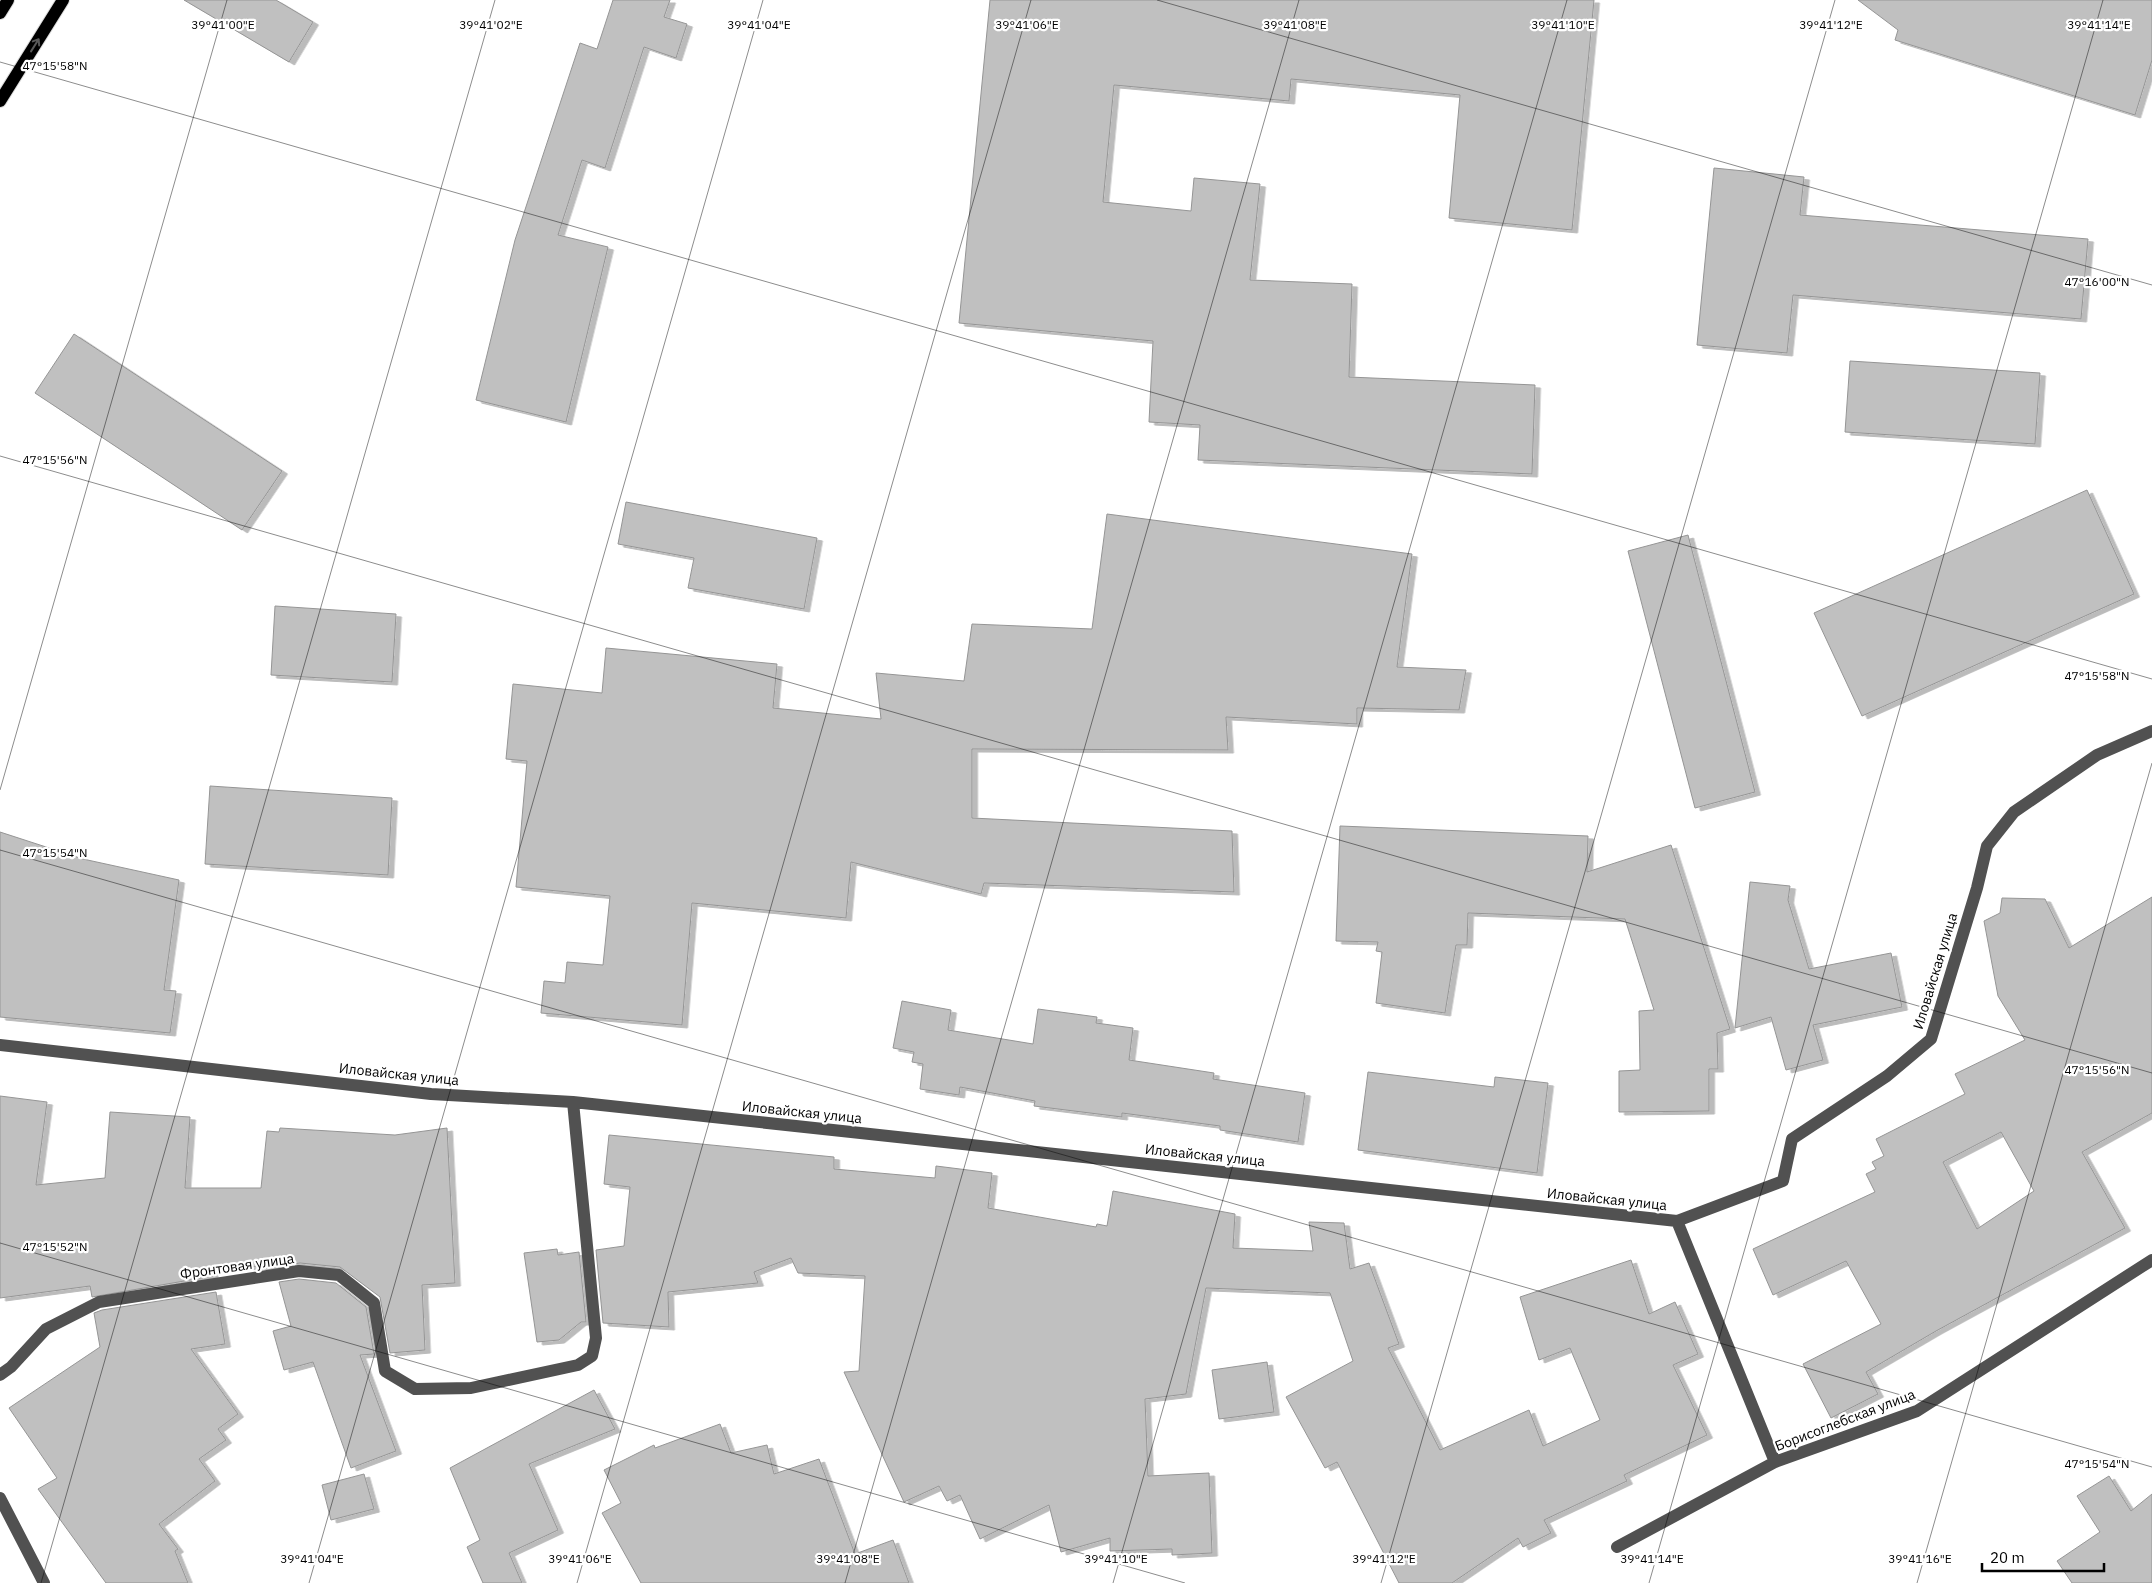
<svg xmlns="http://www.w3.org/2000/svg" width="2152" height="1583" font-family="'IBM Plex Sans',sans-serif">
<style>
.building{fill:#c0c0c0;stroke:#959595;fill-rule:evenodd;filter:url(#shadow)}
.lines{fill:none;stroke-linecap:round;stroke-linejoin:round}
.major-casing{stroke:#dbdbdb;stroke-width:14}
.minor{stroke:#515151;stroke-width:12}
.major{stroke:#000;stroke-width:12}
.oneway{stroke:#595959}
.ticks{fill:none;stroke:#000;stroke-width:1;stroke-opacity:0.45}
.labels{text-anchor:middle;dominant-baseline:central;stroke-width:4.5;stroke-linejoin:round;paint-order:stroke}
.street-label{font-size:14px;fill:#000;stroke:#fff}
.ticks-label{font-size:12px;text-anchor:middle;fill:#000;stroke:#fff;stroke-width:4.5;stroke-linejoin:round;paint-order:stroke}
</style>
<defs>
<filter id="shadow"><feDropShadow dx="5.5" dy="3" stdDeviation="0" flood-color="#0004"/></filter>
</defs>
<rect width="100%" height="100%" fill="#fff"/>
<path class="building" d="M 184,0 L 276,0 L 313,22 L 289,62 Z
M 613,0 L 670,0 L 664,17 L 687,24 L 676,58 L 644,47 L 605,168 L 582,160 L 558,235 L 608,247 L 566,422 L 476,400 L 515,240 L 580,43 L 597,49 Z
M 990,0 L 1594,0 L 1572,230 L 1449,218 L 1460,95 L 1291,79 L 1289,101 L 1114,85 L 1103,202 L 1191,211 L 1194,178 L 1260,184 L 1250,280 L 1352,284 L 1349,377 L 1535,385 L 1532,474 L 1198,460 L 1200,425 L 1149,422 L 1153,341 L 959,323 Z
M 1858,0 L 2152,0 L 2152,60 L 2135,115 L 1895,40 L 1898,30 Z
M 1714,168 L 1804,177 L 1800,215 L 2088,239 L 2081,319 L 1793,295 L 1787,353 L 1697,345 Z
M 74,334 L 282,471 L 242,530 L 35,393 Z
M 1850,361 L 2040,373 L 2035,444 L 1845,432 Z
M 2087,490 L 2134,594 L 1862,716 L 1814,613 Z
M 626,502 L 817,538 L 804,609 L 688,588 L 694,558 L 618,544 Z
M 1107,514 L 1412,554 L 1397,667 L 1466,670 L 1459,710 L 1357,708 L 1357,724 L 1226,717 L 1228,750 L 972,749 L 972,818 L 1232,831 L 1234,892 L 984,883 L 981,894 L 851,862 L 846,918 L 692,903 L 682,1025 L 541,1013 L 544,981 L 565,983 L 567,962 L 603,965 L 610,896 L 516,887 L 527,761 L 506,759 L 513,684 L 602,693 L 606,648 L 777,664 L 773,708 L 881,719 L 876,673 L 964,681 L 972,624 L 1092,629 Z
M 1688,535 L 1755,792 L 1695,808 L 1628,551 Z
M 275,606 L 396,614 L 392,682 L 271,675 Z
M 210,786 L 392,798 L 388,875 L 205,864 Z
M 1340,826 L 1588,836 L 1587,872 L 1671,845 L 1730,1029 L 1717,1033 L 1718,1069 L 1709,1069 L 1709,1111 L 1619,1112 L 1619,1071 L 1640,1070 L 1639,1011 L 1654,1010 L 1625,919 L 1468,913 L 1467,945 L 1456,945 L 1445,1013 L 1376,1003 L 1382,952 L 1376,951 L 1378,942 L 1336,941 Z
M 0,832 L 83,859 L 179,880 L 164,990 L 176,991 L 170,1033 L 0,1017 Z
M 1750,882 L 1790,886 L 1788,900 L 1809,969 L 1891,953 L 1902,1007 L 1813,1025 L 1823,1060 L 1786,1070 L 1771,1017 L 1735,1028 Z
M 2152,897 L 2152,1113 L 2082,1152 L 2125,1228 L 1936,1331 L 1866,1372 L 1878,1394 L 1831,1418 L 1803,1364 L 1881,1324 L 1846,1261 L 1773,1295 L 1753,1249 L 1875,1192 L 1866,1174 L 1876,1169 L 1872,1162 L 1884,1156 L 1876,1139 L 1965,1094 L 1955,1074 L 2025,1040 L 1998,996 L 1984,921 L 2000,913 L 2002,898 L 2045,899 L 2069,948 ZM 2001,1132 L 2034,1191 L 1977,1229 L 1943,1162 Z
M 902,1001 L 951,1010 L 948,1030 L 1033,1044 L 1038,1009 L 1097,1017 L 1096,1023 L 1133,1028 L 1129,1060 L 1214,1073 L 1213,1079 L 1305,1093 L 1298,1142 L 1220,1130 L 1220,1126 L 1122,1113 L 1122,1117 L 1034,1106 L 1035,1101 L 960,1087 L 959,1095 L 920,1089 L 923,1064 L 912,1062 L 914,1052 L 893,1048 Z
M 1368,1072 L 1494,1087 L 1495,1077 L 1548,1083 L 1537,1173 L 1358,1150 Z
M 0,1096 L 47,1102 L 36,1185 L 105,1178 L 110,1112 L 190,1117 L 185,1188 L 261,1188 L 267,1131 L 279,1132 L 280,1128 L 395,1135 L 447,1128 L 455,1283 L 422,1285 L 425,1350 L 390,1353 L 380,1297 L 340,1267 L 300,1263 L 275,1267 L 211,1266 L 213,1276 L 92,1297 L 90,1286 L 0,1298 Z
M 609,1135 L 834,1157 L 834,1169 L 935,1178 L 936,1166 L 992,1173 L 988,1208 L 1096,1227 L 1097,1224 L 1107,1226 L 1113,1191 L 1235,1214 L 1233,1248 L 1313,1251 L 1309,1222 L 1344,1223 L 1350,1269 L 1369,1263 L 1399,1344 L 1388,1348 L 1440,1450 L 1529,1410 L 1543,1446 L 1600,1420 L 1570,1348 L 1539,1360 L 1520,1297 L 1631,1260 L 1649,1314 L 1675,1302 L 1698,1354 L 1673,1365 L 1707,1435 L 1624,1475 L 1627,1481 L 1544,1520 L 1551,1533 L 1523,1547 L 1518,1538 L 1452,1583 L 1399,1583 L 1337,1462 L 1325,1468 L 1286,1397 L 1353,1361 L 1330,1293 L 1206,1288 L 1186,1394 L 1145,1399 L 1148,1476 L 1209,1473 L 1212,1553 L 1172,1555 L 1172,1549 L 1110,1551 L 1110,1538 L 1061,1552 L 1049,1505 L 980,1539 L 960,1495 L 947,1501 L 939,1486 L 904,1502 L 844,1372 L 859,1371 L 865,1276 L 798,1273 L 791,1258 L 754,1272 L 758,1283 L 668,1292 L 669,1327 L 603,1323 L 596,1250 L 624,1246 L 630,1187 L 604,1184 Z
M 557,1249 L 558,1255 L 579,1252 L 586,1322 L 581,1322 L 559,1340 L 537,1342 L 524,1253 Z
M 299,1279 L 336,1283 L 366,1307 L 374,1354 L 360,1355 L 396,1451 L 351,1468 L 313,1362 L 284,1370 L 273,1331 L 291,1326 L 279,1282 Z
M 216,1292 L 225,1344 L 191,1349 L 238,1414 L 218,1429 L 226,1440 L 199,1459 L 215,1481 L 159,1524 L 178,1549 L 175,1551 L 188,1583 L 106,1583 L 38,1489 L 57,1478 L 9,1408 L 100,1347 L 94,1313 L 102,1310 Z
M 1267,1362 L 1274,1412 L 1219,1419 L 1212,1370 Z
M 594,1390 L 615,1429 L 529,1464 L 558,1530 L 509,1553 L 522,1583 L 483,1583 L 467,1547 L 480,1540 L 450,1468 Z
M 720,1424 L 731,1453 L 767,1445 L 774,1474 L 819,1459 L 855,1554 L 893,1540 L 909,1583 L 641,1583 L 602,1513 L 621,1503 L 604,1470 L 654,1445 L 655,1448 Z
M 364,1474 L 374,1509 L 331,1520 L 322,1485 Z
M 2109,1476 L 2131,1511 L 2152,1494 L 2152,1583 L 2072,1583 L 2057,1561 L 2100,1532 L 2077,1496 Z"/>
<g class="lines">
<g class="major-casing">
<path id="major" d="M 0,13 L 8,0
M 0,101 L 63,0"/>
</g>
<path class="minor" d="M 0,1045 L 431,1094 L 573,1102 L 1677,1221 L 1783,1181 L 1792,1139 L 1887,1076 L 1931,1039 L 1977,888 L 1987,846 L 2014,812 L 2097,755 L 2152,731
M 1677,1221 L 1775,1462
M 0,1375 L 11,1367 L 46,1329 L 99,1302 L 299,1271 L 339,1275 L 374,1303 L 385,1371 L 415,1389 L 471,1388 L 578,1365 L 592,1356 L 596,1338 L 573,1102
M 0,1498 L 44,1583
M 1617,1547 L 1775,1462 L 1917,1411 L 2152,1260"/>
<use href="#major" class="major"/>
</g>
<defs><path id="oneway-shaft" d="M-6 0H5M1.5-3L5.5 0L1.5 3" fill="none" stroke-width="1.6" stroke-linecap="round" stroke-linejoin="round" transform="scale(1.25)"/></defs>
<use class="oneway" href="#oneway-shaft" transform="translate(35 45) rotate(-58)"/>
<path class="ticks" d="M 1157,0 L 2152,285M 0,62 L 2152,679M 0,456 L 2152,1073M 0,790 L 227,0M 0,850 L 2152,1467M 0,1243 L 1185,1583M 41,1583 L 495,0M 309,1583 L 763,0M 577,1583 L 1031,0M 845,1583 L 1299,0M 1113,1583 L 1567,0M 1381,1583 L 1835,0M 1649,1583 L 2103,0M 1917,1583 L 2152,763"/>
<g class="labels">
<g class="street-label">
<text transform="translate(1935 971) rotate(-73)">Иловайская улица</text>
<text transform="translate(399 1074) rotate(6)">Иловайская улица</text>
<text transform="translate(802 1112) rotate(6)">Иловайская улица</text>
<text transform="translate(1205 1155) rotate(6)">Иловайская улица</text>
<text transform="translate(1607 1199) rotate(6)">Иловайская улица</text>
<text transform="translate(237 1266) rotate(-8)">Фронтовая улица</text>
<text transform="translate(1845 1420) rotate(-21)">Борисоглебская улица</text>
</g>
</g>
<g class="ticks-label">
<text x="223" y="29">39°41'00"E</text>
<text x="491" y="29">39°41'02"E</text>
<text x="759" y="29">39°41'04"E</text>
<text x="1027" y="29">39°41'06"E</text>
<text x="1295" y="29">39°41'08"E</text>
<text x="1563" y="29">39°41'10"E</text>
<text x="1831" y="29">39°41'12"E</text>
<text x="2099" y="29">39°41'14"E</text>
<text x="55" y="70">47°15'58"N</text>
<text x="2097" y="286">47°16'00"N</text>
<text x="55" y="464">47°15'56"N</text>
<text x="2097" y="680">47°15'58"N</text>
<text x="55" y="857">47°15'54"N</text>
<text x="2097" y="1074">47°15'56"N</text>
<text x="55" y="1251">47°15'52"N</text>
<text x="2097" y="1468">47°15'54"N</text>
<text x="312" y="1563">39°41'04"E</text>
<text x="580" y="1563">39°41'06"E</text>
<text x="848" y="1563">39°41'08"E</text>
<text x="1116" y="1563">39°41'10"E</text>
<text x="1384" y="1563">39°41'12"E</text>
<text x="1652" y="1563">39°41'14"E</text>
<text x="1920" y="1563">39°41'16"E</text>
</g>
<path d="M1982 1563v8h122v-8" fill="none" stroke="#000000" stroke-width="2.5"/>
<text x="1990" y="1563" font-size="15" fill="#000000" stroke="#ffffff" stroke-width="4" paint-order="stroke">20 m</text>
</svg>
